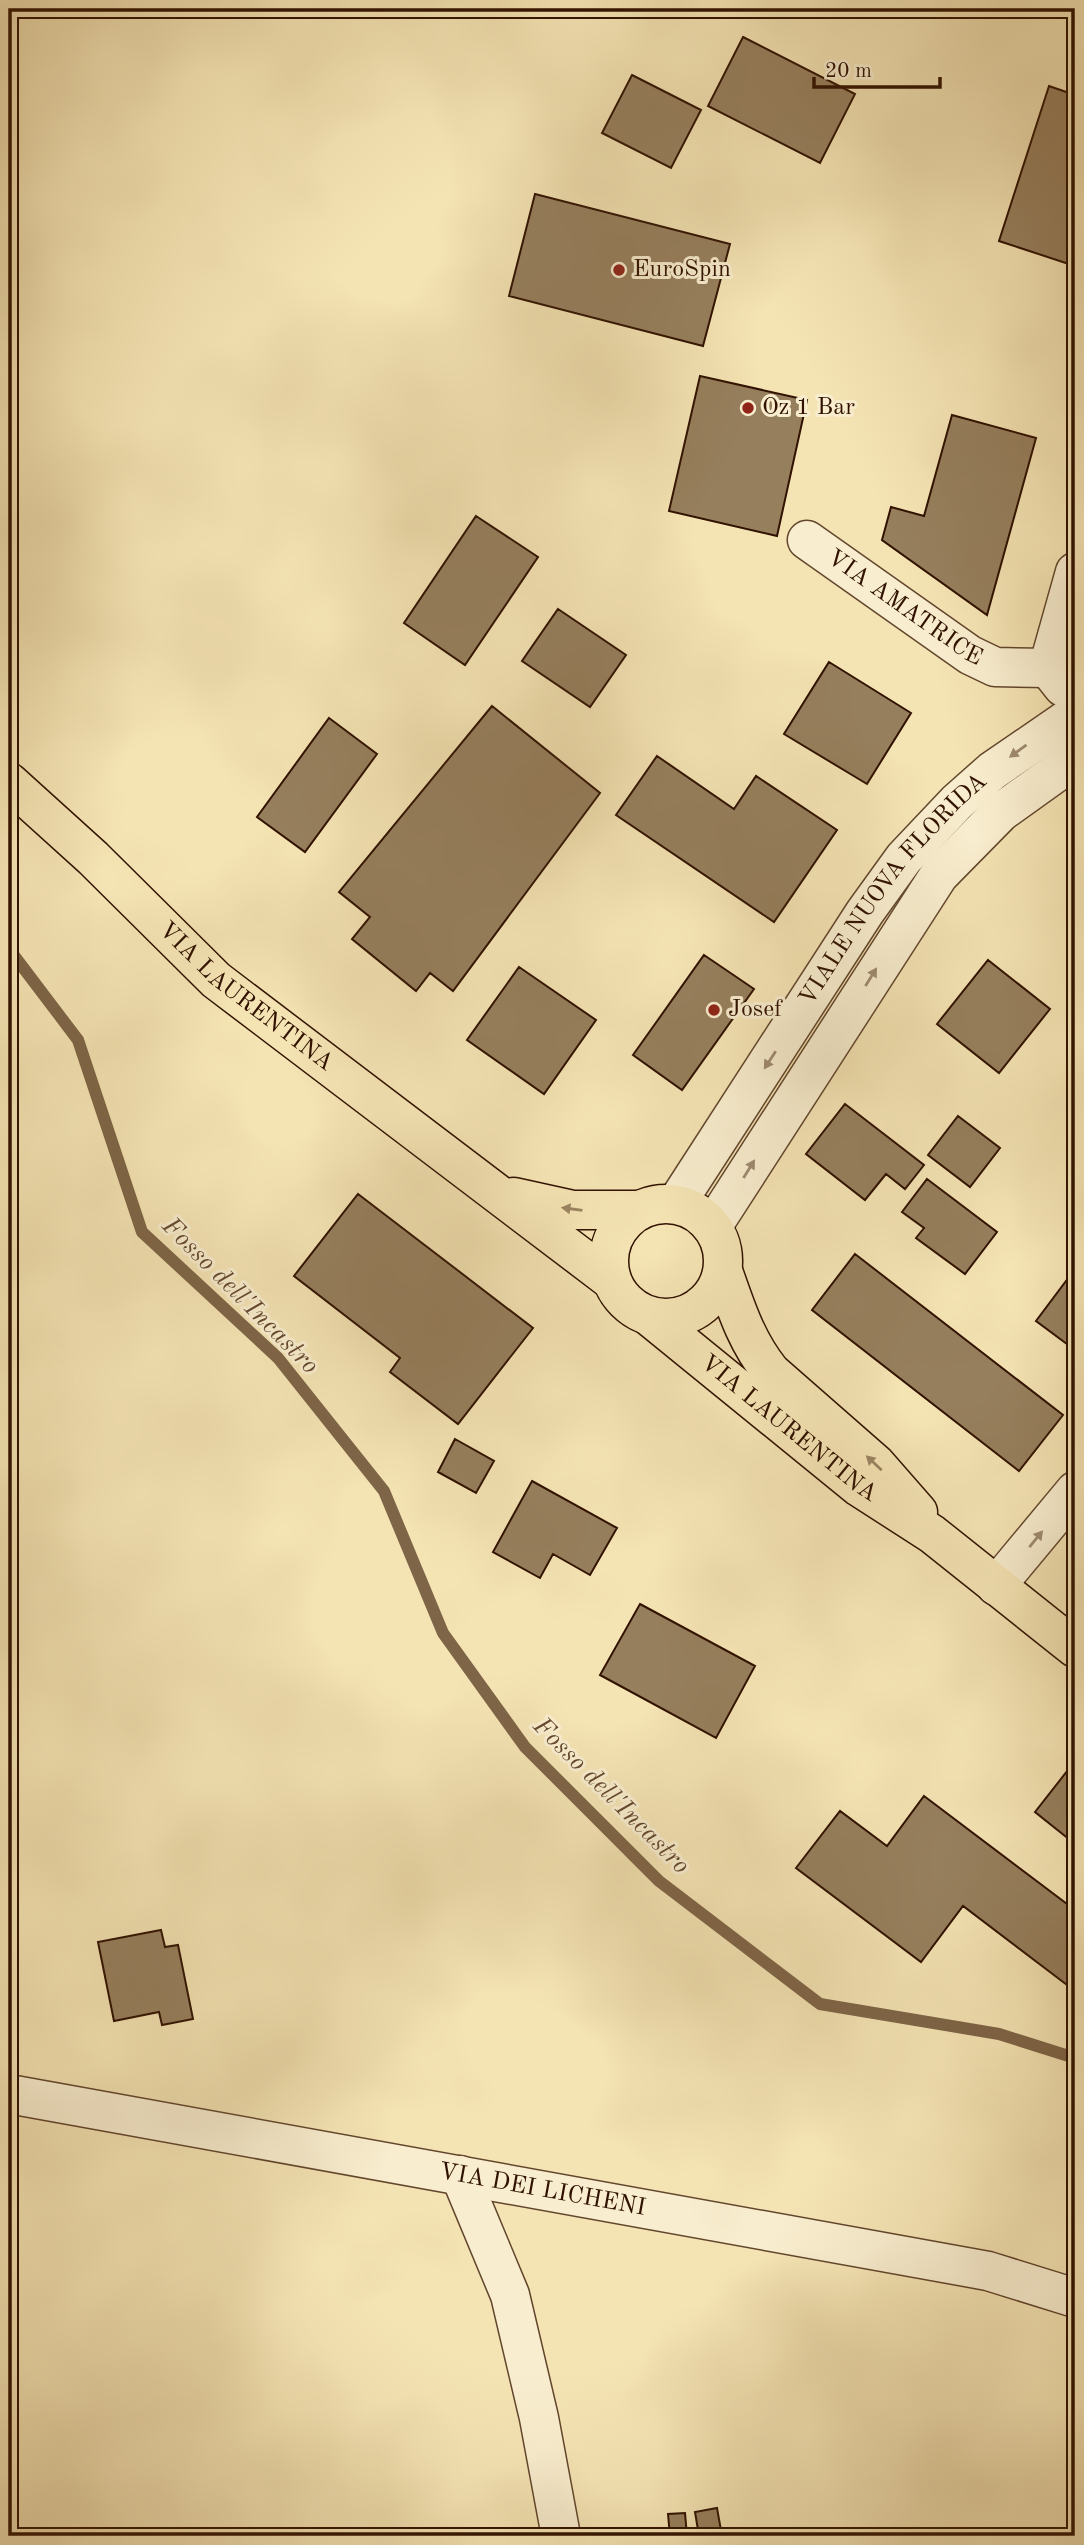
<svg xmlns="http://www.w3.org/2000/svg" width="1084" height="2545" font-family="'Old Standard TT',serif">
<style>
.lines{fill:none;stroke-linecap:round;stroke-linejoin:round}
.stream{stroke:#7e6547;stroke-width:12}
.building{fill:#967f5d;stroke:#311200;stroke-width:2}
.minor-casing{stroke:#62462d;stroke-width:41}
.major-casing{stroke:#311200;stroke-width:41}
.minor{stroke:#f8edce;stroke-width:38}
.major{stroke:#f4e3b3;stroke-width:38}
.oneway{fill:#9e8a71}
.oneway2{fill:#9c8562}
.poi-dot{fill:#8f2418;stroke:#f8edce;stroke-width:2.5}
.labels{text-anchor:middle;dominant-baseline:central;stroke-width:6;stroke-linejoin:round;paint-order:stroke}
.poi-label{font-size:24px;fill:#311200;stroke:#f8edce;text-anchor:start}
.street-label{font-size:24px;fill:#311200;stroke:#f8edce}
.water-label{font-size:26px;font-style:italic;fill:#65492f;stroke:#f8edce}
</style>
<rect width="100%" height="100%" fill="#f4e3b3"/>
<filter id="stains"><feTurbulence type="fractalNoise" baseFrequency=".00286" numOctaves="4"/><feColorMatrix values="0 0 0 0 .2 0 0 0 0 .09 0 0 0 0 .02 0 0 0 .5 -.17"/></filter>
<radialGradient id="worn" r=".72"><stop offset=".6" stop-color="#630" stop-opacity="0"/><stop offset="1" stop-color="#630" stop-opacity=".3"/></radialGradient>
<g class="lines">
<path class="stream" d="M 9,949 L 78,1040 L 142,1232 L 278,1358 L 384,1491 L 443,1633 L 525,1747 L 659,1881 L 820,2004 L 999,2034 L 1075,2058"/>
</g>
<path class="building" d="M 743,37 L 855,94 L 820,163 L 708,106 Z
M 632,75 L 701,110 L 671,168 L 602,133 Z
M 1049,86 L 1075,95 L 1075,266 L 999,241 Z
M 535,194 L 730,244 L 703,346 L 509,296 Z
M 700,376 L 807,400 L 777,536 L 669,511 Z
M 952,415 L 1036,438 L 987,615 L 882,540 L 891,507 L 924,516 Z
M 476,516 L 538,557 L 465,665 L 404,623 Z
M 558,609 L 626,655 L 590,707 L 522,661 Z
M 829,662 L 911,713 L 867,784 L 784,734 Z
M 492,706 L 600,793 L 453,991 L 430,973 L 416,991 L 352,939 L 370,917 L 339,892 Z
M 329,718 L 377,754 L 305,852 L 257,817 Z
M 657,756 L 734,809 L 756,776 L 837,830 L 774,922 L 616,815 Z
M 704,955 L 754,989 L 682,1090 L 633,1055 Z
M 988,960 L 1050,1009 L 999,1073 L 937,1024 Z
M 519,967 L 596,1020 L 544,1094 L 467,1040 Z
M 845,1104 L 924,1165 L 905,1189 L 886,1174 L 865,1200 L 806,1154 Z
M 958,1116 L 1000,1148 L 970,1187 L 928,1155 Z
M 927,1179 L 997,1232 L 965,1274 L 916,1238 L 924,1228 L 902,1212 Z
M 358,1194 L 533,1328 L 458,1424 L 390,1372 L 400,1358 L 294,1276 Z
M 855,1254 L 1063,1415 L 1019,1471 L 812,1310 Z
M 1075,1269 L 1075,1350 L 1036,1321 Z
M 455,1439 L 494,1461 L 476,1493 L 438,1472 Z
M 532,1481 L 617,1528 L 590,1575 L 553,1554 L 540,1578 L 493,1552 Z
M 640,1604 L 755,1666 L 716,1738 L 600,1675 Z
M 1075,1761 L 1075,1844 L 1035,1812 Z
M 924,1796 L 1075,1910 L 1075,1991 L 963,1906 L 921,1962 L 796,1868 L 840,1811 L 887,1846 Z
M 161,1930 L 165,1947 L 178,1945 L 193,2019 L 162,2025 L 159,2012 L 114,2021 L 98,1942 Z
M 717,2508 L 722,2536 L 699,2536 L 695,2512 Z
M 685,2513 L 687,2536 L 670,2536 L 668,2514 Z"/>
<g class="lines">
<g class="minor-casing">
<g id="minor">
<path id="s1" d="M 807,540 L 970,655 L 995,667 L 1048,668"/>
<path d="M 1063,687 L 1048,668 L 1075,572"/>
<path id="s2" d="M 676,1204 L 865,912 L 904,858 L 957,802 L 992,771 L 1075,714"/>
<path d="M 712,1227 L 939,875 L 1001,812 L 1075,759"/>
<path d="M 996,1586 L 1075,1491"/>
<path id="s3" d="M 9,2094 L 988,2271 L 1075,2298"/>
<path d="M 460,2175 L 510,2295 L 539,2418 L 561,2536"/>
</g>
</g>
<g class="major-casing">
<g id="major">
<path id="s4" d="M 9,782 L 93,858 L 216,980 L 611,1280"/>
<path d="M 514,1197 L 573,1210 L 640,1210"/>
<circle cx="666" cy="1261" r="57"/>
<path d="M 723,1271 C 736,1308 746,1341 771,1372 L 876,1464 L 918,1512"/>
<path id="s5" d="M 650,1317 L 859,1487 L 932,1534 L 1075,1648"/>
</g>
</g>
<use href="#minor" class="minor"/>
<use href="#major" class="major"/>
</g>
<defs><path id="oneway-solid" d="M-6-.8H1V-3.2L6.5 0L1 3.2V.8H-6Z" transform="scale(1.75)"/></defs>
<g class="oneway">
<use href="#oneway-solid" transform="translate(1018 751) rotate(144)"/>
<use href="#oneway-solid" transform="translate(871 977) rotate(-58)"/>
<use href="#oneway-solid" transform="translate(770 1060) rotate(123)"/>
<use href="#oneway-solid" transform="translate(749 1169) rotate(-58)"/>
<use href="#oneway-solid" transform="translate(1036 1539) rotate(-51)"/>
</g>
<g class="oneway2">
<use href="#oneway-solid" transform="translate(572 1209) rotate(-172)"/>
<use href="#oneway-solid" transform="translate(874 1463) rotate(-137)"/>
</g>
<g class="poi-dot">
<circle cx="619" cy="270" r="7"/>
<circle cx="748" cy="408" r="7"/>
<circle cx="714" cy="1010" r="7"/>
</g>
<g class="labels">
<g class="poi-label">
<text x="633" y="270">EuroSpin</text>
<text x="762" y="408">Oz 1 Bar</text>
<text x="728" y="1010">Josef</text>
</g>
<g class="street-label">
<text stroke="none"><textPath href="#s1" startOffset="119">VIA AMATRICE</textPath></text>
<text stroke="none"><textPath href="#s2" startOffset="383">VIALE NUOVA FLORIDA</textPath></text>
<text stroke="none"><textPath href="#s4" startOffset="320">VIA LAURENTINA</textPath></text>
<text stroke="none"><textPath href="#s5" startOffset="178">VIA LAURENTINA</textPath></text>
<text stroke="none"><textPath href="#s3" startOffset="542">VIA DEI LICHENI</textPath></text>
</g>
<g class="water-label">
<text transform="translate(240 1296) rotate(45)">Fosso dell'Incastro</text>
<text transform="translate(611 1796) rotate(45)">Fosso dell'Incastro</text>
</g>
</g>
<rect width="1084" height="2545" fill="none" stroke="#f4e3b3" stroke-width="35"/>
<rect x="10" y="10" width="1063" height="2524" fill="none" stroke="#311200" stroke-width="3.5"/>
<rect x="18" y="18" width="1049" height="2510" fill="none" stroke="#311200" stroke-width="2"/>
<path d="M814 77v10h126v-10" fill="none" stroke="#311200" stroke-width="3.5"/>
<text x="825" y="77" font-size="21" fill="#311200" stroke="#f8edce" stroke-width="5" paint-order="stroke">20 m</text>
<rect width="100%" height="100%" filter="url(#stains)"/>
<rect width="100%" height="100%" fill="url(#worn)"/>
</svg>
